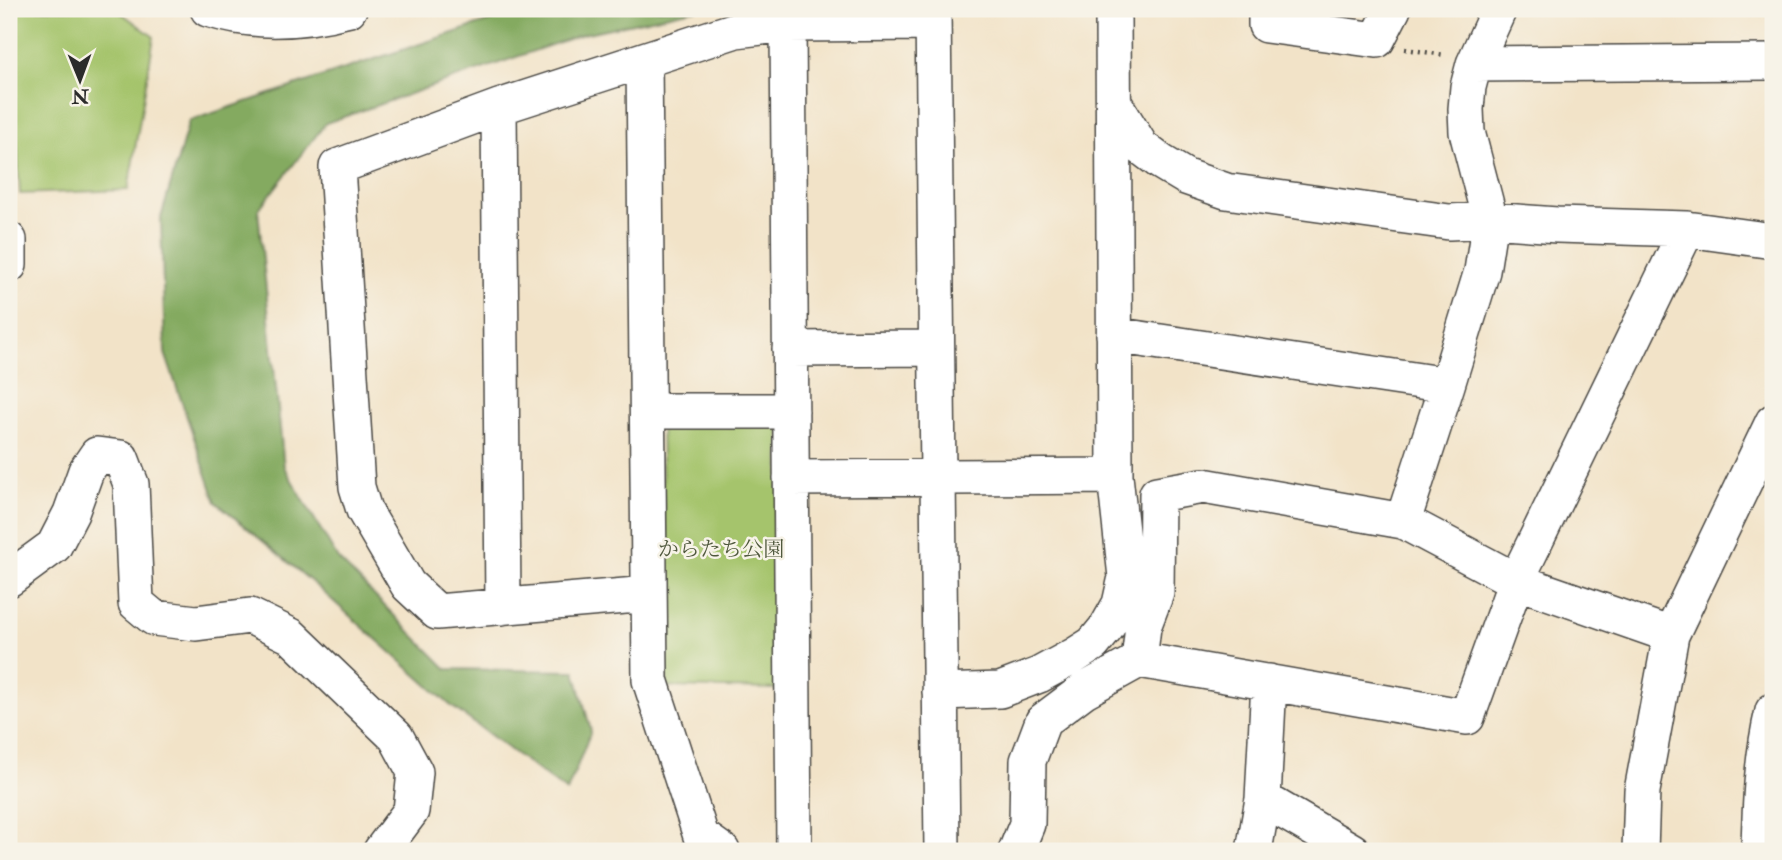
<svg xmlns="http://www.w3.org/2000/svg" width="1782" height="860" font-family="'IM FELL Double Pica','Noto Serif JP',serif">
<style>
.green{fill:#a5c46c;stroke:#68784c;stroke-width:2}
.forest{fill:#84aa60;stroke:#586a46;stroke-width:2}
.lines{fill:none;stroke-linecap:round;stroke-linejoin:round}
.minor-casing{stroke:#494743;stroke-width:38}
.path{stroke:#494743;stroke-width:4.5;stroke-dasharray:2 5;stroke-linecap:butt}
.minor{stroke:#fff;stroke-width:35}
.labels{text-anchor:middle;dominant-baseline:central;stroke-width:5;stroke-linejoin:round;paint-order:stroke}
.park-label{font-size:21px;fill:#50593e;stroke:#f7f3e8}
</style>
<rect width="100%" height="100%" fill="#f7f3e8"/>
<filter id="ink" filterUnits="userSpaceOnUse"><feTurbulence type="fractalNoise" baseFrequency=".0143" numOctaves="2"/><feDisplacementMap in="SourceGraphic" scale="14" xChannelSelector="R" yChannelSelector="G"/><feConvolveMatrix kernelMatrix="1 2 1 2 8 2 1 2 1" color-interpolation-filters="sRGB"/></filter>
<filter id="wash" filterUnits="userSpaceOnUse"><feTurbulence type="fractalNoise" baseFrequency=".00686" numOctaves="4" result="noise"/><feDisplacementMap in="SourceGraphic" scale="28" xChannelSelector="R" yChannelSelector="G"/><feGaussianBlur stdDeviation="1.57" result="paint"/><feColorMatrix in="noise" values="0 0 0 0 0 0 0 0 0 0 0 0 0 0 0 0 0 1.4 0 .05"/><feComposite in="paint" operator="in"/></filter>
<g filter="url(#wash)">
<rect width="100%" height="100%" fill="#f2e3c8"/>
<path class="green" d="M 9,9 L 116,9 L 154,37 L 128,190 L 20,194 Z
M 661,421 L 780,421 L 779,689 L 667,687 Z"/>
<path class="forest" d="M 525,9 L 697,9 L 583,34 L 326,123 L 258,210 L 284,467 L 338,559 L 447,669 L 575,671 L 591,731 L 567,792 L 450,705 L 313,583 L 216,502 L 165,353 L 161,218 L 189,121 Z"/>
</g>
<g filter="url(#ink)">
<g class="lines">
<g class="minor-casing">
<path id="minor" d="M 208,9 C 254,24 303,21 349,9
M 933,9 L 942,851
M 1266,9 L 1266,25 L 1377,40 L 1393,9
M 788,24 L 794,851
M 644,60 L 650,680 L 701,836 L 722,851
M 1474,64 L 1773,62
M 1114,103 L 1141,147 L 1161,162 L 1186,177 L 1226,191 L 1449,222 L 1490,220 L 1557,225 L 1687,229 L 1773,241
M 499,107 L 503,607
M 9,240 L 9,265
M 1114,335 L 1447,385
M 790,349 L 936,348
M 648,411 L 791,411
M 791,478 L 1115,476
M 1403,521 L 1447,385 L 1482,271 L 1490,220 L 1467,132 L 1466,109 L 1468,87 L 1474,64 L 1499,9
M 9,579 L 54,546 L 71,513 L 86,471 L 97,455 L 121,458 L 131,484 L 136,603 L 154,618 L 196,623 L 250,616 L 291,636 L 396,737 L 415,772 L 411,811 L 381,851
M 649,594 L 437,612 L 408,585 L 364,510 L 357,487 L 337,167 L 499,107 L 736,30 L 788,24 L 933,23
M 1139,660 L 1143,627 L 1156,593 L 1157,494 L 1203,486 L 1403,521 L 1516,581 L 1671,635
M 940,692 L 1000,690 L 1039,675 L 1074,656 L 1093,644 L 1107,627 L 1120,604 L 1126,577 L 1115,476 L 1113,9
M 1263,799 L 1352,851
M 1016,851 L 1027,824 L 1028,761 L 1043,721 L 1083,691 L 1139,660 L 1467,717 L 1516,581 L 1687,229
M 1254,851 L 1263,799 L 1269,682
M 1640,851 L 1642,791 L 1671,635 L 1773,422
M 1759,851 C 1760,804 1762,757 1773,711"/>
</g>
<path class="path" d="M 1405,49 L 1445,55"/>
<use href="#minor" class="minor"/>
</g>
</g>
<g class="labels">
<g class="park-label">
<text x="721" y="549">からたち公園</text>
</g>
</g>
<rect width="1782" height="860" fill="none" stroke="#f7f3e8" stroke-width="35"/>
<g transform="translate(80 80) rotate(179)" stroke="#f7f3e8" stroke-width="5" paint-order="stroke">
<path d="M0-5L12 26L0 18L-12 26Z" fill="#2b2b2b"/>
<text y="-10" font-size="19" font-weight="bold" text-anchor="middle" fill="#2b2b2b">N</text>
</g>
</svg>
